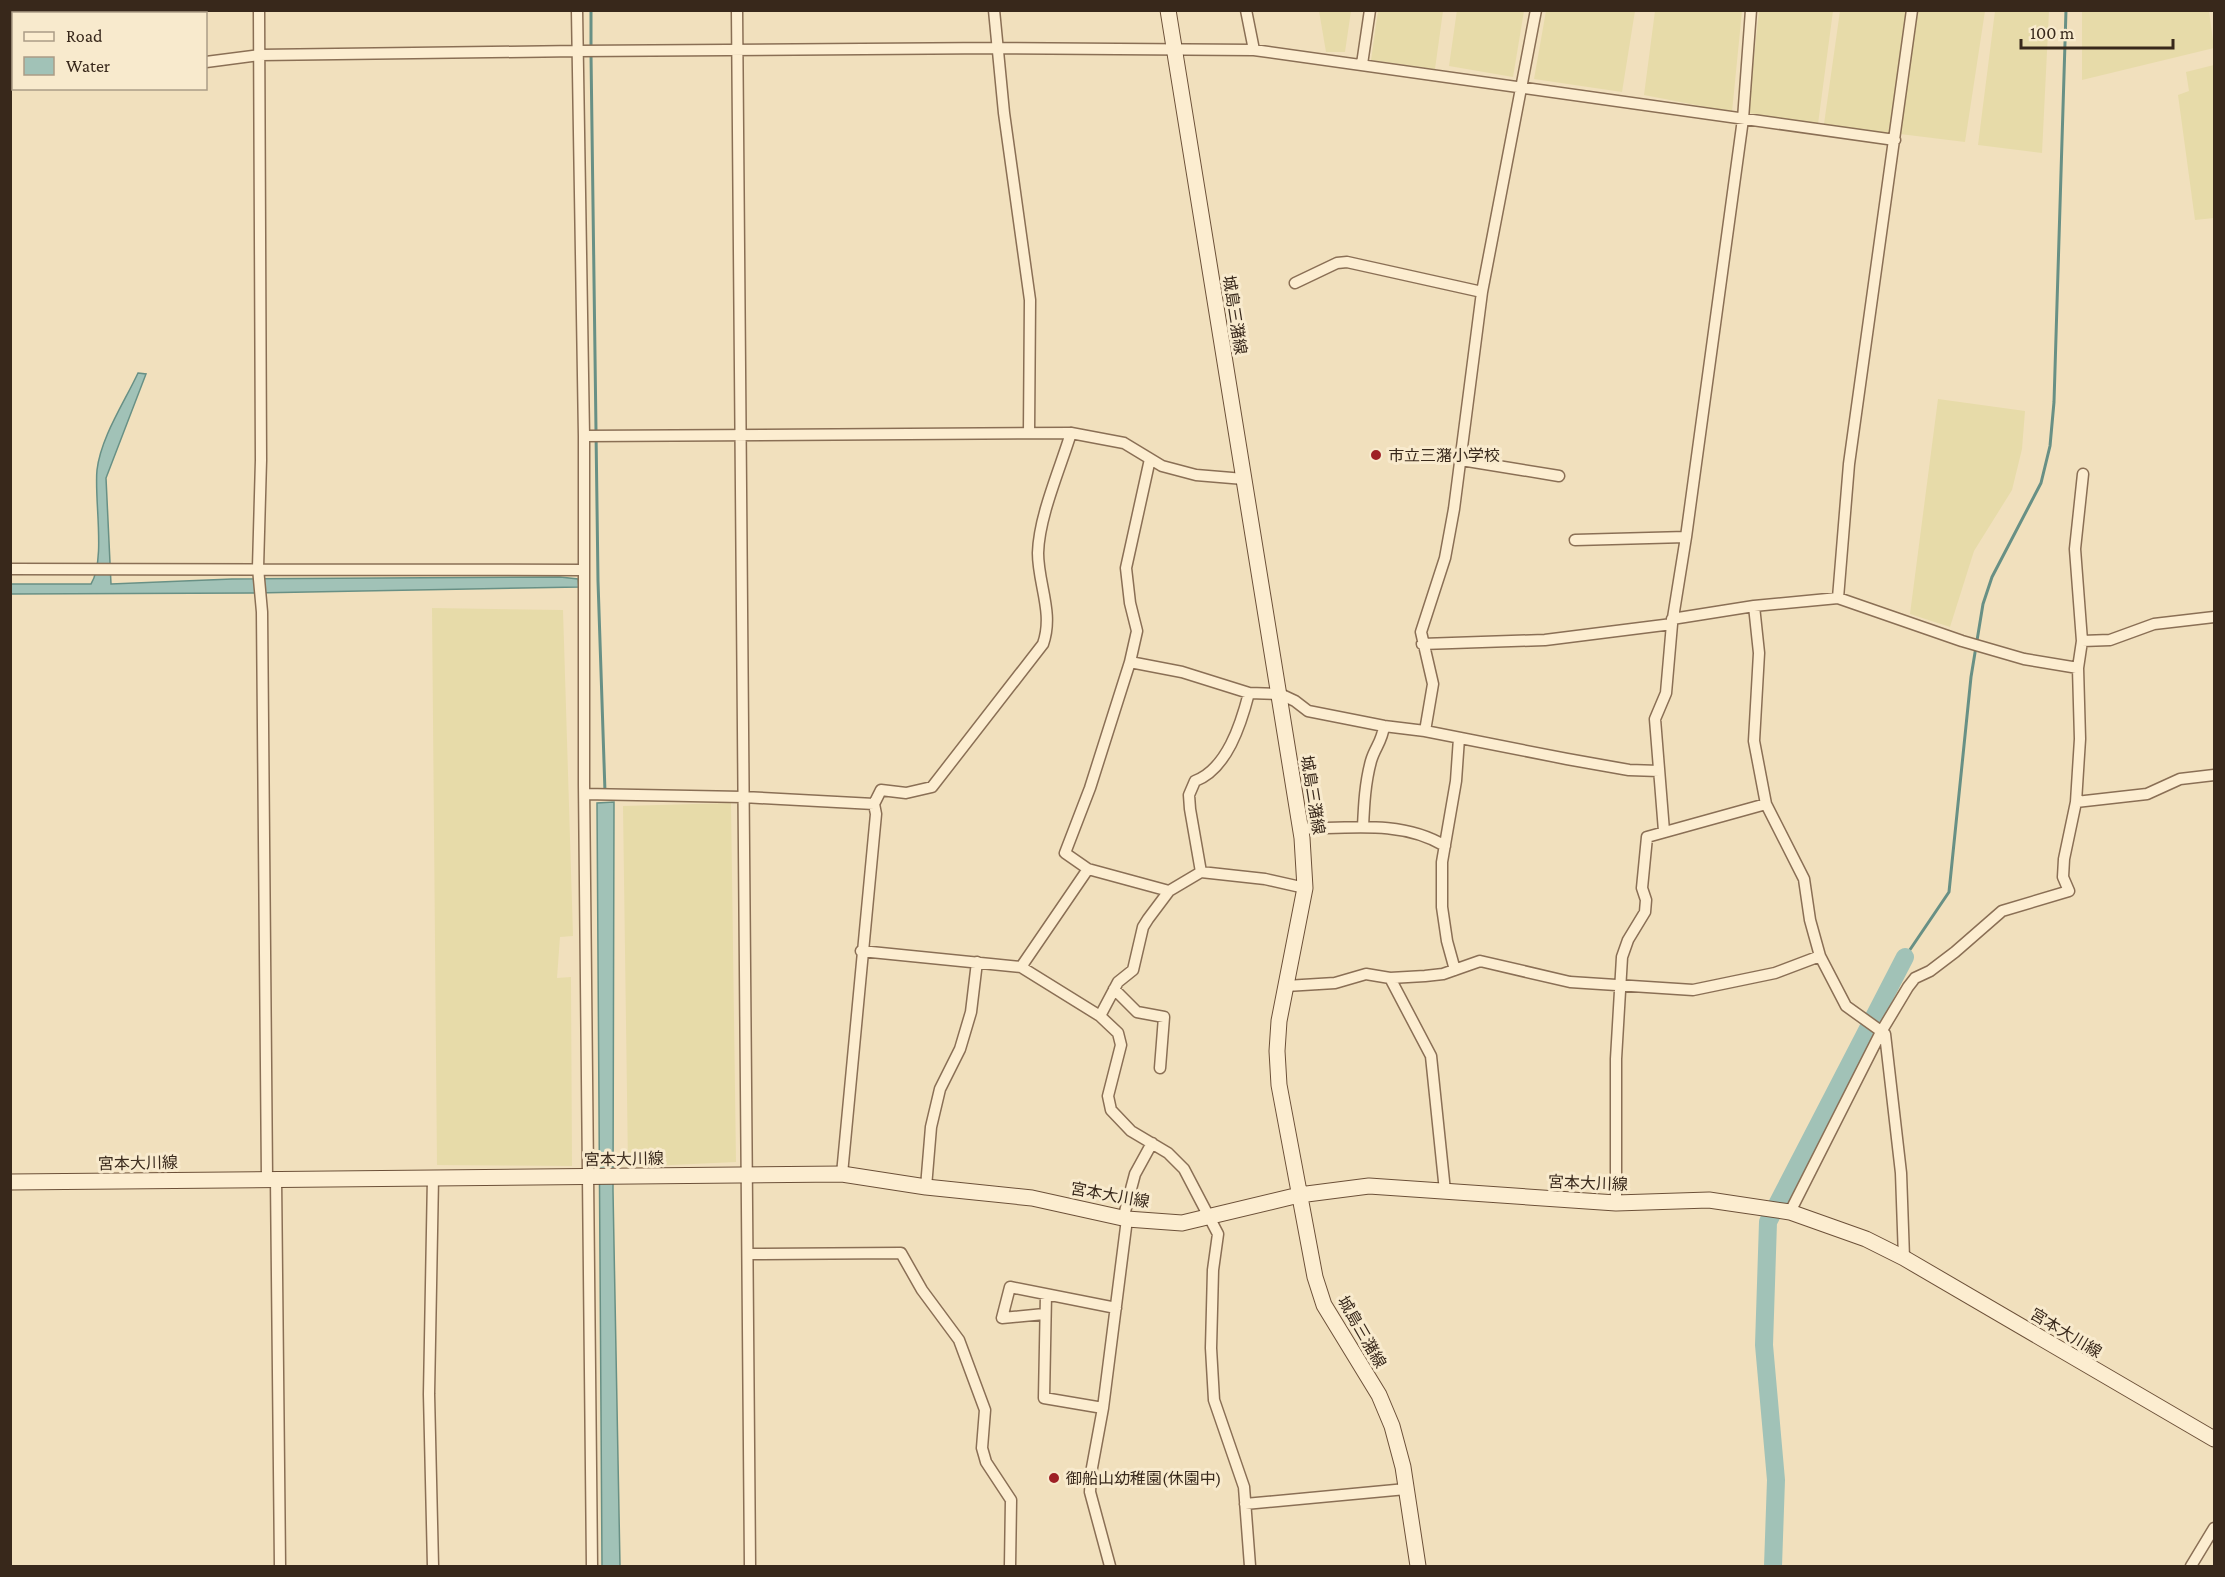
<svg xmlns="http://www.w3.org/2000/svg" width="2225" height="1577" font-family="'Crimson Pro','Noto Sans JP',serif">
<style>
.farmland{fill:#e7dba9}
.water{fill:#a1c2b7;stroke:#689085;stroke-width:1.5}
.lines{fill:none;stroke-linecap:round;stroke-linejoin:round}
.stream{stroke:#689085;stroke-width:3}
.river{stroke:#a1c2b7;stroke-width:18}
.street-casing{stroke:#8a6f55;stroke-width:13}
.secondary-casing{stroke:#6c5038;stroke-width:17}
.street{stroke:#fcedd0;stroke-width:10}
.secondary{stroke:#fcedd0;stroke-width:15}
.poi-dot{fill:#9e2025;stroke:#f8eacd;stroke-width:2}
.labels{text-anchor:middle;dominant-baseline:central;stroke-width:6;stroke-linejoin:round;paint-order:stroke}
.street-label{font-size:16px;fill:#38281b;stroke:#f8eacd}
.poi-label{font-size:16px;fill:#38281b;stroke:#f8eacd;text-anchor:start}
</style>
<rect width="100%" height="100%" fill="#f1e0bd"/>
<path class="farmland" d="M 1457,10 L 1524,11 L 1513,77 L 1449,66 Z
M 1319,11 L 1351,11 L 1345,52 L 1326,52 Z
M 1378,11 L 1443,11 L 1435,69 L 1371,60 Z
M 1546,11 L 1635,11 L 1622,92 L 1534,79 Z
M 1655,11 L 1742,11 L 1732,112 L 1644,95 Z
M 1759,11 L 1833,11 L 1818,124 L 1748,113 Z
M 1840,11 L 1908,11 L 1889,133 L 1824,124 Z
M 1918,11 L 1985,11 L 1965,142 L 1900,134 Z
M 1995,11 L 2049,11 L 2042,153 L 1978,145 Z
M 2082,11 L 2209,11 L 2214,48 L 2082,80 Z
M 2214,65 L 2214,218 L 2195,220 L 2178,95 L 2189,91 L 2186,72 Z
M 1938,399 L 2025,411 L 2022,449 L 2012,490 L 1974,551 L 1950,627 L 1910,614 Z
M 432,608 L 563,610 L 573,936 L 560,937 L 557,978 L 571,977 L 572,1166 L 437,1165 Z
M 731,803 L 736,1162 L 628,1167 L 623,806 Z"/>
<path class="water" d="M 138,373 L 146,374 L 106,478 L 111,584 L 232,579 L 560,577 L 578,579 L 579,587 L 253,593 L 11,594 L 10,584 L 91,584 C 106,560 94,499 97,470 C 101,437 124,403 138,373 Z
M 614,802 L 613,1191 L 620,1566 L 602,1566 L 597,803 Z"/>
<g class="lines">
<path class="stream" d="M 591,10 L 591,48
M 591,54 L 598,581 L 605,792
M 1905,957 L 1949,892 L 1971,677 L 1983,604 L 1992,577 L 2041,483 L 2050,446 L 2054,402 L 2066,10"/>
<path class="river" d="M 1773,1566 L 1776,1480 L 1764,1345 L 1768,1222 L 1905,957"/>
<g class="street-casing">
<path id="street" d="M 259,10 L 261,460 L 258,568 L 262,612 L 267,1178
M 577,10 L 584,436 L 584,785 L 592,1566
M 737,10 L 750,1566
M 994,10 L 1004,113 L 1030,300 L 1029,432
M 1246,10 L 1254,50
M 206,62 L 260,55 L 578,51 L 998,48 L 1254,50 L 1895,140
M 1362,64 L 1370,10
M 1295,283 L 1337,263 L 1347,262 L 1482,292
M 584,436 L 1071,433 L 1124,443 L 1162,466 L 1196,475 L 1244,479
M 1150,459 L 1126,568 L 1130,603 L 1137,631 L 1130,662 L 1090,788 L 1065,853 L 1088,869 L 1169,891
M 1461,460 L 1559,476
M 1575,540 L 1686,537
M 10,569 L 583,570
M 1838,598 L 1849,464 L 1912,10
M 1754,606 L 1759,653 L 1754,741 L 1766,804 L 1804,879 L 1810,920 L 1820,956 L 1846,1006 L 1885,1034 L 1901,1173 L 1904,1258
M 1672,619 L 1754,606 L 1838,598 L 1962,641 L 2024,659 L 2078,668
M 2082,641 L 2110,640 L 2154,624 L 2214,617
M 1422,644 L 1545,640 L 1672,624
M 1130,662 L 1182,672 L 1249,693 L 1280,694 L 1295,701 L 1308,711 L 1384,726 L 1425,731 L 1567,759 L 1629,770 L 1659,771
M 1425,731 L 1433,684 L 1421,632 L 1445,558 L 1454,509 L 1482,292 L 1536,10
M 584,794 L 743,797 L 874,804
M 2076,802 L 2147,794 L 2180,779 L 2214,775
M 1363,827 C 1364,805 1365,783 1371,761 C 1375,747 1382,742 1384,726
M 1301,829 C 1350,828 1402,820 1445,846
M 1664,831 L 1655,719 L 1666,693 L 1672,624 L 1686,537 L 1743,119 L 1751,10
M 1201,872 L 1265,879 L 1305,888
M 861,951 L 1021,967 L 1100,1016 L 1118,1033 L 1121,1045 L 1108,1096 L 1111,1110 L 1131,1131 L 1168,1153 L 1184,1169 L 1218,1234 L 1213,1270 L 1211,1348 L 1214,1400 L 1244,1487 L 1250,1566
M 1021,967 L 1088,869
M 1455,970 L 1447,941 L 1442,907 L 1442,862 L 1456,781 L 1459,738
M 1390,978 L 1431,1056 L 1445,1191
M 1286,986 L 1335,983 L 1366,974 L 1390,978 L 1425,976 L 1443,974 L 1480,961 L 1570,982 L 1693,990 L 1775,973 L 1820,956
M 1114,989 L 1137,1012 L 1164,1017 L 1160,1068
M 1100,1016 L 1118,982 L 1133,970 L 1143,927 L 1148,919 L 1169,891 L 1201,872 L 1190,809 L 1189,795 L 1195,781 C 1227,769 1241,724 1249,693
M 842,1174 L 876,814 L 874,804 L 881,790 L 906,793 L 932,787 L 1043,644 C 1054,613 1038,584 1038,553 C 1039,516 1060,469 1071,433
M 433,1177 L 429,1394 L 433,1566
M 276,1178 L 280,1566
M 926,1187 L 931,1127 L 940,1089 L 960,1049 L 971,1012 L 977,962
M 1616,1203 L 1616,1059 L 1622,957 L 1628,940 L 1645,912 L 1646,900 L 1642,888 L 1647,837 L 1766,804
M 1790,1212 L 1881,1032 L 1908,987 L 1915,978 L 1930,971 L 1955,952 L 2002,911 L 2069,891 L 2063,877 L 2064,859 L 2076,802 L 2080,739 L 2078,668 L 2082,641 L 2075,549 L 2083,474
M 1123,1219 L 1135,1174 L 1152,1143
M 748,1254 L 901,1253 L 922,1290 L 959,1340 L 985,1410 L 982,1448 L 986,1462 L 1011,1500 L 1010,1566
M 1046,1294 L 1044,1398 L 1103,1408
M 1044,1314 L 1002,1318 L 1010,1287 L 1116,1308
M 1245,1504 L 1406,1489
M 1110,1566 L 1090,1492 L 1091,1473 L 1103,1408 L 1127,1219
M 2191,1566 L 2214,1528"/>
</g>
<g class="secondary-casing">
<path id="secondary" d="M 1168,10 L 1302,838 L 1305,888 L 1279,1021 L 1277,1051 L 1279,1085 L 1315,1277 L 1324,1305 L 1379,1395 L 1392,1426 L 1403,1467 L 1418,1566
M 10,1182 L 842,1174 L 926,1187 L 1032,1198 L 1127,1219 L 1182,1223 L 1299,1195 L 1369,1186 L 1616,1203 L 1709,1200 L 1790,1212 L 1866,1239 L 1904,1258 L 2214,1439"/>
</g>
<use href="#street" class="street"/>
<use href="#secondary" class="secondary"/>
</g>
<g class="poi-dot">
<circle cx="1376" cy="455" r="6"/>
<circle cx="1054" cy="1478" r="6"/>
</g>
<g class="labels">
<g class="street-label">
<text transform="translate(1235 315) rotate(81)">城島三潴線</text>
<text transform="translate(1313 795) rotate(81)">城島三潴線</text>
<text transform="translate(624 1159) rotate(-1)">宮本大川線</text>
<text transform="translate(138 1163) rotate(-1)">宮本大川線</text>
<text transform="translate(1588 1183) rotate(2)">宮本大川線</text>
<text transform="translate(1110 1195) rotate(10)">宮本大川線</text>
<text transform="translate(1362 1332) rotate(60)">城島三潴線</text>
<text transform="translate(2066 1333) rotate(31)">宮本大川線</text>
</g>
<g class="poi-label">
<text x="1388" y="455">市立三潴小学校</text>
<text x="1066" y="1478">御船山幼稚園(休園中)</text>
</g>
</g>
<rect width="2225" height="1577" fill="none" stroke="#38281b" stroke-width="24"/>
<rect x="12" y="12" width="195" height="78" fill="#f8eacd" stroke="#ab9c86" stroke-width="1.5"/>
<rect x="24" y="32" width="30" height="9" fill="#fcedd0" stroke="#ab9c86" stroke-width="1.5"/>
<text x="66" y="42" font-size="18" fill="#38281b">Road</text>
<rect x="24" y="57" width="30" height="18" fill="#a1c2b7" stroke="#ab9c86" stroke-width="1.5"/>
<text x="66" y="72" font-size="18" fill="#38281b">Water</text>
<path d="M2021 39v9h152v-9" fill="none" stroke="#38281b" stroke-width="3"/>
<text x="2030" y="39" font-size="18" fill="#38281b" stroke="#f8eacd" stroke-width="4.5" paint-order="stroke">100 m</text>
</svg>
